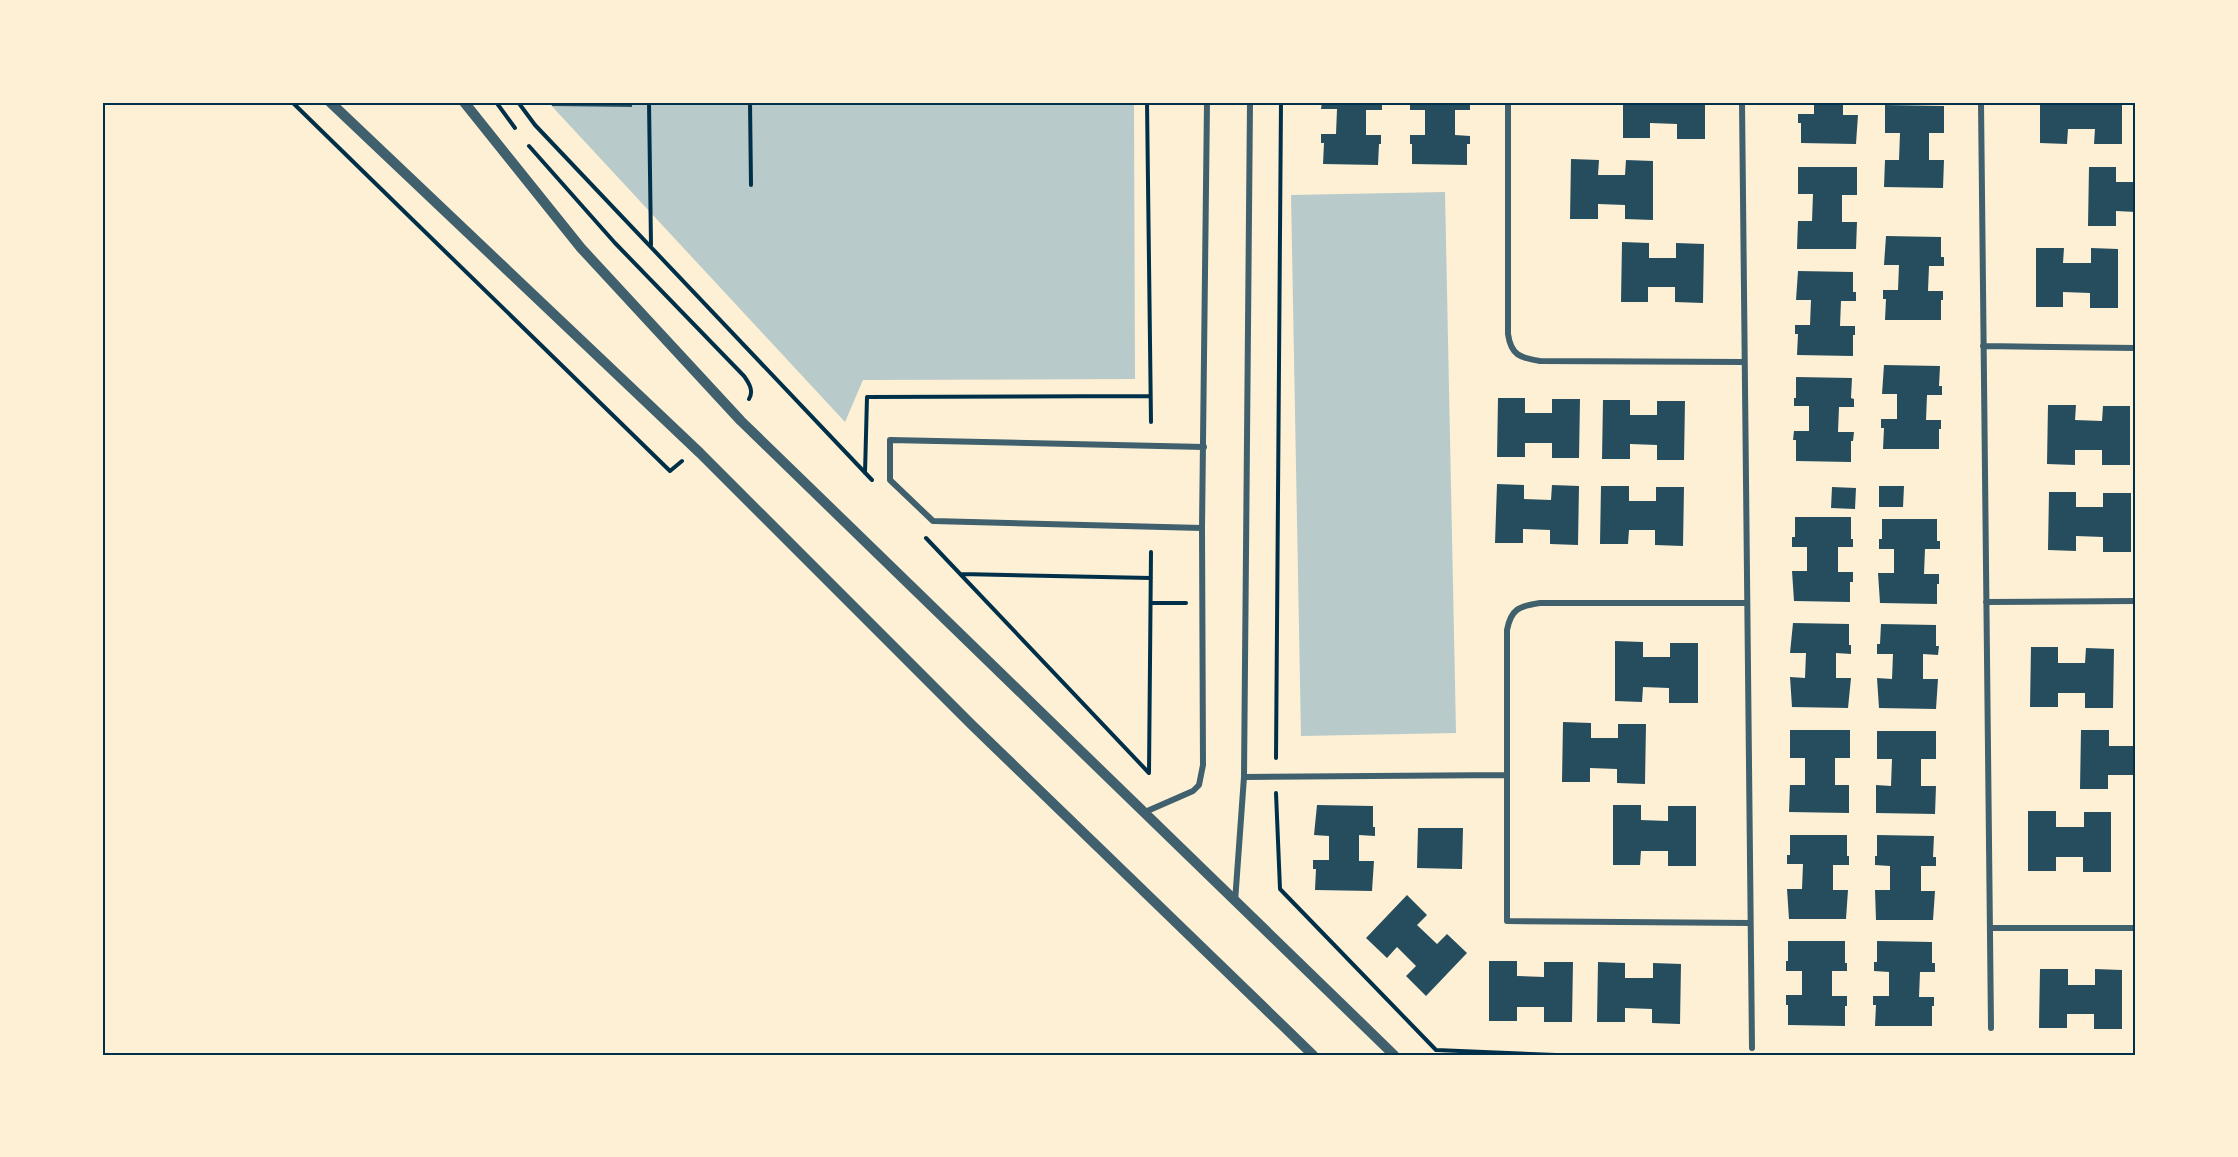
<svg xmlns="http://www.w3.org/2000/svg" width="2238" height="1157" font-family="Quicksand,sans-serif">
<style>
.green{fill:#b9caca}
.building{fill:#264d5e}
.lines{fill:none;stroke-linecap:round;stroke-linejoin:round}
.path{stroke:#003049;stroke-width:4}
.minor{stroke:#3f606c;stroke-width:6}
.tertiary{stroke:#3f606c;stroke-width:10}
.neatline{fill:none;stroke:#003049;stroke-width:2}
</style>
<rect width="100%" height="100%" fill="#fdf0d5"/>
<path class="green" d="M 548,102 L 1134,102 L 1135,379 L 863,380 L 845,422 Z
M 1445,192 L 1456,733 L 1301,736 L 1291,195 Z"/>
<path class="building" d="M 552,102 L 632,102 L 632,107 L 552,106 Z
M 1322,102 L 1382,102 L 1382,110 L 1366,110 L 1366,135 L 1381,135 L 1381,144 L 1379,144 L 1378,165 L 1323,164 L 1324,143 L 1321,143 L 1321,134 L 1336,134 L 1337,109 L 1321,109 Z
M 1410,102 L 1470,102 L 1470,110 L 1455,110 L 1455,135 L 1470,136 L 1470,144 L 1467,144 L 1467,165 L 1412,164 L 1412,144 L 1410,144 L 1410,135 L 1425,135 L 1425,110 L 1410,110 Z
M 1623,102 L 1705,102 L 1705,139 L 1677,139 L 1677,124 L 1650,123 L 1650,138 L 1623,138 Z
M 1814,102 L 1843,102 L 1843,115 L 1858,115 L 1856,144 L 1801,143 L 1801,123 L 1798,123 L 1798,114 L 1814,114 Z
M 2040,102 L 2122,102 L 2122,144 L 2094,144 L 2095,129 L 2068,129 L 2067,144 L 2040,143 Z
M 1885,105 L 1944,106 L 1944,133 L 1929,133 L 1929,160 L 1944,160 L 1943,188 L 1884,187 L 1885,160 L 1899,160 L 1900,133 L 1885,133 Z
M 1571,159 L 1599,160 L 1598,175 L 1625,175 L 1626,160 L 1653,161 L 1653,220 L 1625,219 L 1625,205 L 1598,204 L 1598,219 L 1570,219 Z
M 1798,167 L 1857,167 L 1857,195 L 1842,195 L 1842,222 L 1857,222 L 1856,249 L 1797,249 L 1798,221 L 1812,221 L 1813,194 L 1798,194 Z
M 2089,167 L 2116,167 L 2116,182 L 2136,182 L 2136,212 L 2116,211 L 2116,226 L 2088,226 Z
M 1886,236 L 1941,237 L 1941,257 L 1944,257 L 1944,266 L 1929,266 L 1928,291 L 1943,291 L 1943,300 L 1941,300 L 1941,320 L 1885,320 L 1886,299 L 1883,299 L 1883,290 L 1898,290 L 1899,265 L 1884,265 Z
M 1622,242 L 1649,243 L 1649,258 L 1676,258 L 1676,243 L 1704,244 L 1703,303 L 1675,302 L 1675,287 L 1648,287 L 1648,302 L 1621,302 Z
M 2036,248 L 2064,248 L 2063,263 L 2091,263 L 2091,248 L 2118,249 L 2118,308 L 2090,308 L 2090,293 L 2063,292 L 2063,307 L 2036,307 Z
M 1798,271 L 1853,272 L 1853,292 L 1856,292 L 1856,301 L 1841,301 L 1840,326 L 1855,326 L 1855,335 L 1853,335 L 1853,356 L 1797,355 L 1798,334 L 1795,334 L 1795,325 L 1810,325 L 1811,300 L 1796,300 Z
M 1884,365 L 1940,366 L 1939,386 L 1942,386 L 1942,395 L 1927,395 L 1926,420 L 1941,420 L 1941,429 L 1939,429 L 1939,449 L 1883,449 L 1884,428 L 1881,428 L 1881,419 L 1897,419 L 1897,394 L 1882,394 Z
M 1796,377 L 1852,378 L 1851,398 L 1854,399 L 1854,407 L 1839,407 L 1838,432 L 1854,432 L 1853,441 L 1851,441 L 1851,462 L 1796,461 L 1796,440 L 1793,440 L 1794,431 L 1809,431 L 1809,406 L 1794,406 L 1794,398 L 1796,398 Z
M 1498,398 L 1525,398 L 1525,413 L 1552,413 L 1552,399 L 1580,399 L 1579,458 L 1552,458 L 1552,443 L 1525,443 L 1525,457 L 1497,457 Z
M 1603,400 L 1630,400 L 1630,415 L 1657,415 L 1657,401 L 1685,401 L 1684,460 L 1657,460 L 1657,445 L 1630,444 L 1630,459 L 1602,459 Z
M 2048,405 L 2076,405 L 2075,420 L 2102,421 L 2103,406 L 2130,406 L 2130,465 L 2102,465 L 2102,450 L 2075,450 L 2075,465 L 2047,464 Z
M 1497,484 L 1524,485 L 1524,499 L 1551,500 L 1552,485 L 1579,486 L 1578,545 L 1550,544 L 1550,530 L 1523,529 L 1523,543 L 1495,543 Z
M 1601,486 L 1629,486 L 1629,501 L 1656,501 L 1656,487 L 1684,487 L 1683,546 L 1655,545 L 1655,530 L 1629,530 L 1628,544 L 1600,544 Z
M 1879,486 L 1904,486 L 1903,507 L 1879,507 Z
M 1832,487 L 1856,488 L 1855,509 L 1831,508 Z
M 2049,492 L 2076,492 L 2076,507 L 2103,507 L 2103,493 L 2131,493 L 2131,552 L 2103,552 L 2103,537 L 2076,536 L 2076,551 L 2048,550 Z
M 1795,517 L 1851,517 L 1851,539 L 1853,539 L 1853,547 L 1838,547 L 1838,572 L 1853,572 L 1853,582 L 1850,582 L 1850,602 L 1794,601 L 1792,571 L 1807,571 L 1807,547 L 1792,547 L 1792,537 L 1795,537 Z
M 1882,519 L 1937,519 L 1937,541 L 1940,541 L 1940,549 L 1925,549 L 1924,574 L 1939,574 L 1939,584 L 1937,584 L 1937,604 L 1880,603 L 1878,573 L 1894,573 L 1894,549 L 1879,549 L 1879,539 L 1882,539 Z
M 1793,623 L 1849,624 L 1849,645 L 1851,645 L 1851,654 L 1836,653 L 1836,678 L 1851,678 L 1848,708 L 1792,707 L 1790,677 L 1805,678 L 1806,653 L 1790,653 Z
M 1881,624 L 1936,625 L 1936,646 L 1939,646 L 1938,655 L 1923,654 L 1923,679 L 1938,679 L 1936,709 L 1879,708 L 1877,678 L 1892,679 L 1893,654 L 1877,654 L 1877,644 L 1880,644 Z
M 1615,641 L 1643,642 L 1643,657 L 1670,657 L 1670,643 L 1698,643 L 1698,703 L 1669,703 L 1669,688 L 1643,687 L 1642,702 L 1615,701 Z
M 2031,647 L 2058,647 L 2058,663 L 2085,663 L 2086,648 L 2114,649 L 2113,708 L 2085,708 L 2085,693 L 2058,693 L 2058,707 L 2030,707 Z
M 1563,722 L 1591,723 L 1591,738 L 1618,738 L 1618,724 L 1646,724 L 1645,784 L 1617,783 L 1617,769 L 1590,768 L 1590,782 L 1562,782 Z
M 1790,730 L 1850,730 L 1850,758 L 1835,758 L 1835,785 L 1849,785 L 1849,813 L 1789,812 L 1790,785 L 1805,785 L 1805,758 L 1790,758 Z
M 2081,730 L 2109,730 L 2109,746 L 2136,746 L 2136,775 L 2108,775 L 2108,789 L 2080,789 Z
M 1877,731 L 1936,731 L 1936,759 L 1921,759 L 1921,786 L 1936,786 L 1935,814 L 1876,813 L 1876,785 L 1891,786 L 1892,759 L 1877,759 Z
M 1317,805 L 1373,806 L 1373,827 L 1375,827 L 1375,836 L 1359,835 L 1359,861 L 1374,861 L 1372,891 L 1315,890 L 1316,869 L 1313,869 L 1313,860 L 1329,860 L 1329,836 L 1314,835 Z
M 1613,805 L 1641,805 L 1641,820 L 1668,821 L 1668,806 L 1696,806 L 1696,866 L 1668,866 L 1668,851 L 1641,851 L 1640,865 L 1613,865 Z
M 2028,811 L 2056,811 L 2056,827 L 2084,827 L 2084,812 L 2111,812 L 2111,872 L 2083,872 L 2083,857 L 2056,857 L 2056,871 L 2028,871 Z
M 1418,828 L 1463,828 L 1462,869 L 1417,868 Z
M 1790,835 L 1847,835 L 1847,856 L 1849,856 L 1849,865 L 1833,865 L 1833,890 L 1848,890 L 1846,919 L 1789,919 L 1787,889 L 1802,889 L 1803,864 L 1787,864 L 1787,855 L 1790,855 Z
M 1877,835 L 1934,836 L 1933,857 L 1936,857 L 1936,866 L 1921,866 L 1921,891 L 1935,891 L 1933,920 L 1876,920 L 1875,890 L 1890,890 L 1890,866 L 1875,865 L 1875,856 L 1877,856 Z
M 1407,895 L 1427,915 L 1417,925 L 1437,944 L 1447,934 L 1467,953 L 1426,996 L 1406,976 L 1416,966 L 1397,947 L 1387,958 L 1366,938 Z
M 1788,941 L 1845,941 L 1845,963 L 1847,963 L 1847,971 L 1832,971 L 1832,996 L 1847,996 L 1847,1006 L 1845,1006 L 1845,1026 L 1788,1025 L 1788,1005 L 1786,1005 L 1786,995 L 1802,995 L 1802,971 L 1786,971 L 1786,961 L 1788,961 Z
M 1877,941 L 1932,942 L 1932,963 L 1935,963 L 1935,972 L 1920,972 L 1919,997 L 1934,997 L 1934,1006 L 1932,1006 L 1932,1026 L 1875,1026 L 1876,1005 L 1873,1005 L 1873,996 L 1889,996 L 1889,972 L 1874,971 L 1874,962 L 1877,962 Z
M 1489,961 L 1517,961 L 1517,976 L 1544,977 L 1544,962 L 1573,962 L 1572,1022 L 1544,1022 L 1544,1007 L 1517,1007 L 1517,1021 L 1489,1021 Z
M 1598,962 L 1625,963 L 1625,978 L 1653,978 L 1653,963 L 1681,964 L 1680,1024 L 1652,1023 L 1652,1009 L 1625,1008 L 1625,1022 L 1597,1022 Z
M 2040,969 L 2068,969 L 2068,985 L 2095,985 L 2095,969 L 2122,970 L 2122,1029 L 2094,1029 L 2094,1014 L 2067,1014 L 2067,1028 L 2039,1028 Z"/>
<g class="lines">
<path class="path" d="M 292,102 L 670,471 L 682,461
M 496,102 L 515,128
M 518,102 L 535,125 L 872,480
M 649,102 L 651,245
M 750,102 L 751,185
M 1147,102 L 1151,422
M 529,146 L 615,243 L 744,376 C 749,383 754,391 749,399
M 865,473 L 867,397 L 1150,396
M 926,538 L 1149,773 L 1151,552
M 961,574 L 1151,578
M 1151,603 L 1186,603
M 1276,758 L 1281,102
M 1276,793 L 1280,889 L 1436,1050 L 1556,1055"/>
<path class="minor" d="M 1508,102 L 1508,334 C 1511,355 1520,358 1540,361 L 1744,362
M 1742,102 L 1752,1048
M 1981,102 L 1991,1028
M 1983,346 L 2136,348
M 1202,528 L 933,521 L 890,480 L 890,440 L 1204,447
M 1986,602 L 2136,601
M 1747,603 L 1540,603 C 1519,606 1511,609 1507,630 L 1507,921 L 1750,923
M 1244,777 L 1507,775
M 1145,812 L 1193,791 L 1199,785 L 1203,765 L 1202,528 L 1207,102
M 1235,902 L 1244,777 L 1250,102
M 1990,928 L 2136,928"/>
<path class="tertiary" d="M 330,102 L 700,453 L 973,726 L 1313,1055
M 464,102 L 581,248 L 741,421 L 1394,1055"/>
</g>
<rect width="2238" height="1157" fill="none" stroke="#fdf0d5" stroke-width="207"/>
<rect x="104" y="104" width="2030" height="950" class="neatline"/>
</svg>
